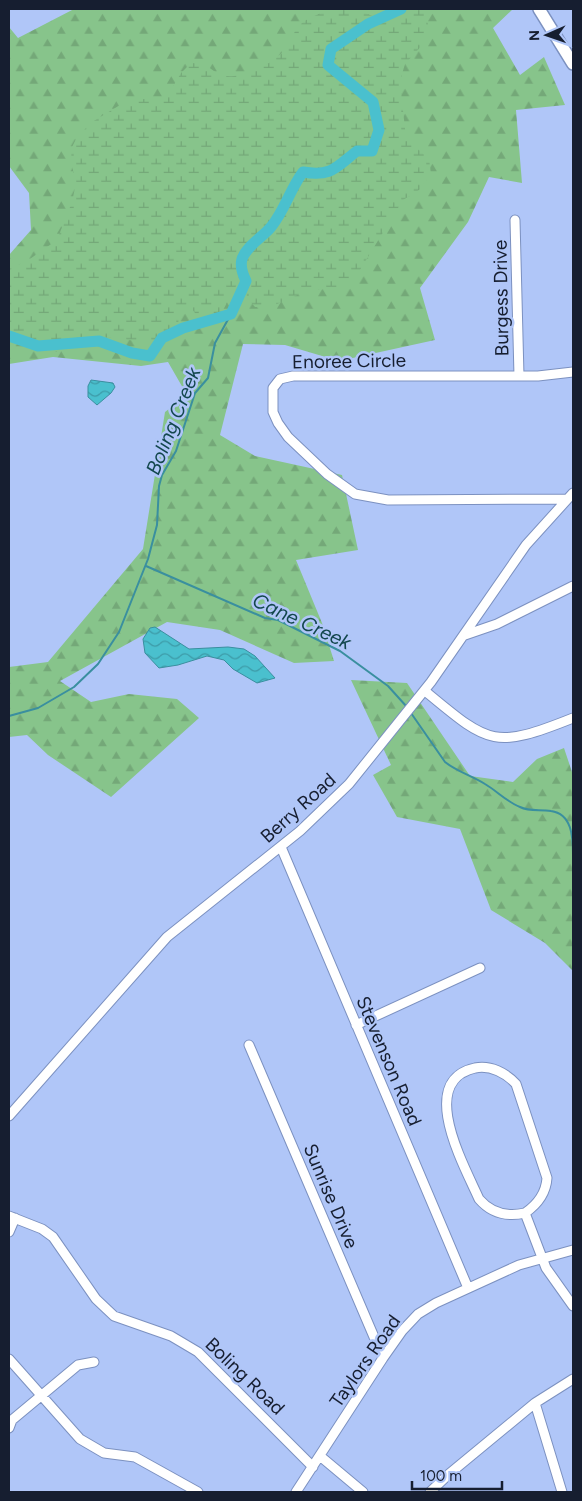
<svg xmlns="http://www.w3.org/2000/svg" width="582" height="1501" font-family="Figtree,sans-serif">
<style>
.forest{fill:url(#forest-firs)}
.wetland{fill:url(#wetland-marsh)}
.water{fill:url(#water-waves);stroke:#3a8f9f}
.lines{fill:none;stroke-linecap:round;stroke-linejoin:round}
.stream{stroke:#3a8f9f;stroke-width:2}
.river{stroke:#4ac0ce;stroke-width:11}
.minor-casing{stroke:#7c91c0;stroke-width:11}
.major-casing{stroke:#7c91c0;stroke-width:14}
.minor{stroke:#fff;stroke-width:9}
.major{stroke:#fff;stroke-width:11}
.labels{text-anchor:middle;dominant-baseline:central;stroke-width:5;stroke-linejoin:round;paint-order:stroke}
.street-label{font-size:19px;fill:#161e30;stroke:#b0c6f8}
.water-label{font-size:20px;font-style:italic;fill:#13474d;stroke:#b0c6f8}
</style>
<defs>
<pattern id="forest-firs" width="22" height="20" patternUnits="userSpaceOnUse" patternTransform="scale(1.25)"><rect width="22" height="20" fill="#87c48b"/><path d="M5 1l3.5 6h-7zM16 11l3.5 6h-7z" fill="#74a878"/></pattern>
<pattern id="wetland-marsh" width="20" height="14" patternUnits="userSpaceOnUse" patternTransform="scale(1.25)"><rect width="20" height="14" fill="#87c48b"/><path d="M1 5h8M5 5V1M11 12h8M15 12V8" fill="none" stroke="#74a878"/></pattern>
<pattern id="water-waves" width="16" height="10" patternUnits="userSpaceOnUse" patternTransform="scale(1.25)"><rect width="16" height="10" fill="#4ac0ce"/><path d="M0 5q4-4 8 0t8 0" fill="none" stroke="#3d9ba8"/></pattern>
</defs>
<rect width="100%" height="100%" fill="#b0c6f8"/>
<path class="forest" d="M 74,9 L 513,9 L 493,28 L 520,75 L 544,57 L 565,105 L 516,110 L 522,183 L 489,177 L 468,222 L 420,288 L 435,340 L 339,361 L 285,345 L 243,344 L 220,435 L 255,456 L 342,475 L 358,550 L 296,560 L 322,623 L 334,661 L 294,663 L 220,630 L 167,622 L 60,681 L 91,702 L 129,694 L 177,699 L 199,718 L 111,797 L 48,755 L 27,735 L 9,737 L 9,667 L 48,662 L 143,549 L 165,412 L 187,395 L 168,362 L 141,366 L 53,357 L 9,364 L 9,255 L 31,230 L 29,193 L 9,166 L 9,27 L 18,38 Z
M 351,680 L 407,683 L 470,776 L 513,782 L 537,759 L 564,748 L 573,775 L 573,971 L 545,943 L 491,910 L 460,829 L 397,817 L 373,775 L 391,765 Z"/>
<path class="wetland" d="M 329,9 C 337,9 350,6 357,9 C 374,16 386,27 403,9 L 427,9 L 428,28 L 425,42 L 405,64 L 402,74 L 400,83 L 406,138 L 429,159 L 431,174 L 419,190 L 403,200 L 355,278 L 343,287 L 307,291 L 270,307 L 255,307 L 247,298 L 246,282 L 236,286 L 215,325 L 204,325 L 192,309 L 179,315 L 177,337 C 151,350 125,335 98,338 C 87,339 79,347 70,349 C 48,355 14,354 9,326 C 5,309 9,287 9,269 L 27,261 L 57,240 L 72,202 L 76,183 L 72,166 L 71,149 L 77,137 L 92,122 L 120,105 L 144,99 L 166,99 L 181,73 L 191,63 C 214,63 212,78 234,76 C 251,74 274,63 285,49 C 290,42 293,33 299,26 C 305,18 321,14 329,9 Z"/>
<path class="water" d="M 91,380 L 113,383 L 115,387 L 111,393 L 97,405 L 88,397 L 88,386 Z
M 155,627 L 189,649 L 228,647 L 244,649 L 255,656 L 275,678 L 257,683 L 233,669 L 224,660 L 207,656 L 178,665 L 159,668 L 145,653 L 143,639 L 150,628 Z"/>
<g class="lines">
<path class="stream" d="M 146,566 L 265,618 L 278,620 L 340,651 L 388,686 L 407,707
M 411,713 L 445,762 C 456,771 472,776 485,784 C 497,791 507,802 520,807 C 530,812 540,809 551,811 C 572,814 573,837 573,854
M 9,716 L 38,708 L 74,687 L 98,664 L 119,632 L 148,559 L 157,525 L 159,486 L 162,475 L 176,451 L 195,393 L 208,378 L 215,343 L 231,314"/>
<path class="river" d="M 9,336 L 38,346 L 99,341 L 132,353 L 150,356 L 162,338 L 183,328 L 231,314 L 246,281 C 243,275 240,266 242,259 C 247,245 263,237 271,227 C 285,210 290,189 303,172 C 332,177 336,167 357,151 L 372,151 L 379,130 L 373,102 L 328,65 L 331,49 L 368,24 L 401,9"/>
<g class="minor-casing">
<path id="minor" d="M 515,220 L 519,376
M 566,499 L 388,500 L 355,494 L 327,474 L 288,437 L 278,423 L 273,412 L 273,388 L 280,379 L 293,376 L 538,376 L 573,372
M 465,635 L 497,624 L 573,586
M 425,691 C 489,744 493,750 573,718
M 281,847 L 468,1288
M 356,1025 L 480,968
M 249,1045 L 383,1358
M 9,1116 L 167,937 L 300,831 L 349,784 L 431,682 L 526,545 L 573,493
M 525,1213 C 538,1204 546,1193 547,1178 L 516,1084 C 506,1073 491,1065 475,1068 C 416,1081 465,1167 479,1199 C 491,1213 507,1217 525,1213 L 546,1268 L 573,1306
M 9,1216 L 42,1229 L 53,1237 L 96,1299 L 114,1316 L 171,1336 L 198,1352 L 313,1467
M 9,1232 L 15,1218
M 9,1359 L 80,1439 L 104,1453 L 135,1457 L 198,1492
M 535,1403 L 562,1492
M 9,1428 L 12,1420 L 78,1365 L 94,1362
M 320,1456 L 363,1492
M 296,1492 L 383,1358 L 402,1331 L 418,1314 L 436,1303 L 519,1265 L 573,1250
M 430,1492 L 449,1474 L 535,1403 L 573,1379"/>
</g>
<g class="major-casing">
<path id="major" d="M 539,9 L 573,64"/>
</g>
<use href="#minor" class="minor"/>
<use href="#major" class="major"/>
</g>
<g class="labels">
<g class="street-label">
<text transform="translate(501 298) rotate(-91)">Burgess Drive</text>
<text transform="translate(349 361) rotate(-1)">Enoree Circle</text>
<text transform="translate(298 808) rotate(-42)">Berry Road</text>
<text transform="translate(389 1061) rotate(67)">Stevenson Road</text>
<text transform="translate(331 1196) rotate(67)">Sunrise Drive</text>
<text transform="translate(365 1361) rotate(-55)">Taylors Road</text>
<text transform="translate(245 1376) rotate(44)">Boling Road</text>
</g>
<g class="water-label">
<text transform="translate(173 421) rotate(-68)">Boling Creek</text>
<text transform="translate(302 621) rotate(25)">Cane Creek</text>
</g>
</g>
<rect width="582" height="1501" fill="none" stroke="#161e30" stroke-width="20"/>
<g transform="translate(547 35) rotate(268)" stroke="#b0c6f8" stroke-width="4" paint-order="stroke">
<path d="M0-4L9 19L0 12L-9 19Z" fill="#161e30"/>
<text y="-8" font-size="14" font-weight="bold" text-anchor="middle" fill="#161e30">N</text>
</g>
<path d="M412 1481v8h90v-8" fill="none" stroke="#161e30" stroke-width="2.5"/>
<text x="420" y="1481" font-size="15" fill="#161e30" stroke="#b0c6f8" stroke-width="4" paint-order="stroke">100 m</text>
</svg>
